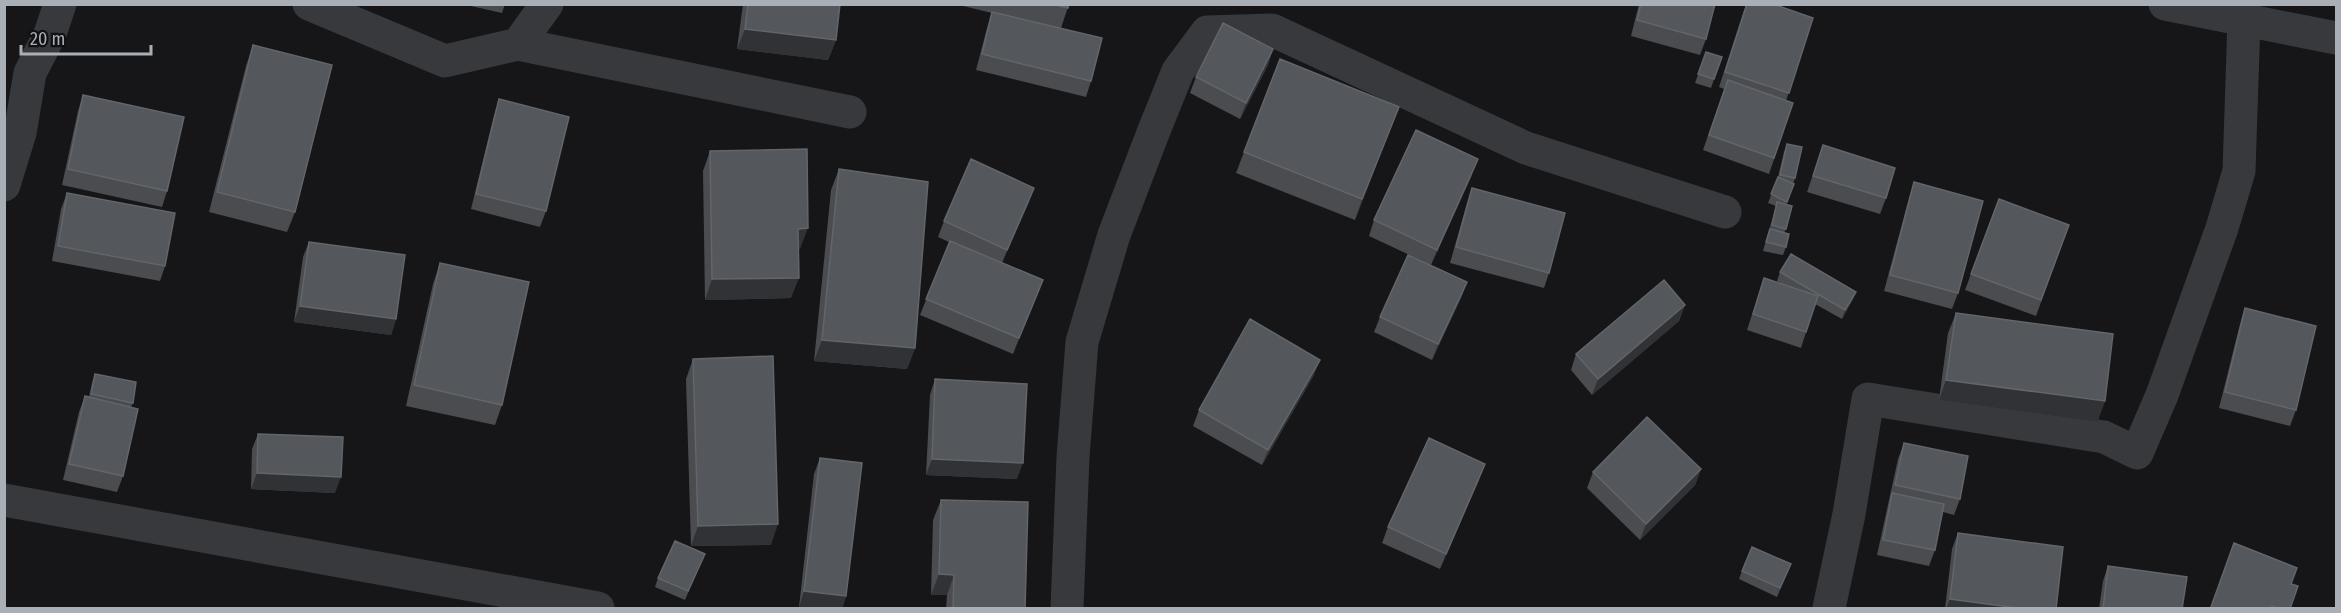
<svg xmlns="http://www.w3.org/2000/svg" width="2341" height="613" font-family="'Fira Sans Condensed',sans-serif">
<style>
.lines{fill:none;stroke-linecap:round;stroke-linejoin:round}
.minor{stroke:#38393d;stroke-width:33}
.wall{fill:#4a4c50}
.shaded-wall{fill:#313235}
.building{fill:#54575b;stroke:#626569;stroke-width:1.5}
</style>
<rect width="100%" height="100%" fill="#161618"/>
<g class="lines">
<path class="minor" d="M 309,4 L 445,61 L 518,44 L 547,4
M 2165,4 L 2336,38
M 518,44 L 850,112
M 4,185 L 20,133 L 30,73 L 50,34 L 60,4
M 4,500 L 598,608
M 1067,608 L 1073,457 L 1082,342 L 1114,235 L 1153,133 L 1178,71 L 1207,32 L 1272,30 L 1526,148 L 1725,212
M 1829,608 L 1849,514 L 1868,399 L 2104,437 L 2137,453 L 2162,395 L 2222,228 L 2239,171 L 2244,20"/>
</g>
<path class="wall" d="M 462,4 L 505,4 L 502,13 Z
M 743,4 L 840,4 L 836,40 L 828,60 L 737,49 Z
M 955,4 L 1069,4 L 1061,28 L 1091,81 L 1086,97 L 976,70 L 987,28 L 992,13 Z
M 1639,4 L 1715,4 L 1706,39 L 1700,55 L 1631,36 Z
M 1746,4 L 1813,18 L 1786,101 L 1793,103 L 1769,174 L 1703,150 L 1724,89 L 1719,87 Z
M 253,45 L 295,212 L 287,232 L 209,212 L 246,66 Z
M 1273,49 L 1268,65 L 1240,119 L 1190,93 L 1196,77 Z
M 1706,52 L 1722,57 L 1711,88 L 1695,83 Z
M 83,95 L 167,191 L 162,207 L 62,185 L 78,111 Z
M 499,99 L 546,211 L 540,227 L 471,209 L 494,115 Z
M 1391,127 L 1355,220 L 1236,173 L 1244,152 Z
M 1787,144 L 1795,178 L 1786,205 L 1786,229 L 1784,233 L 1786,247 L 1783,255 L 1763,251 L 1776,206 L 1768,203 L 1778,177 L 1784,152 Z
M 1823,145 L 1886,198 L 1880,214 L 1807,192 Z
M 710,151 L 800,249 L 798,249 L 791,298 L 705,300 L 703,171 Z
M 839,169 L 915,348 L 907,369 L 814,361 L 831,190 Z
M 1472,175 L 1431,265 L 1369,236 L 1374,220 Z
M 1914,182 L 1958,293 L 1952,309 L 1884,291 L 1909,198 Z
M 1034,188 L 1028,204 L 1002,263 L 1043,280 L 1013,354 L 920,315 L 949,242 L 938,237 L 944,221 Z
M 1472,188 L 1549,273 L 1544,288 L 1450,263 L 1467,203 Z
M 67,193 L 165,266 L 160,281 L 52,261 L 61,209 Z
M 1999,199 L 2069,225 L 2036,316 L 1965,290 Z
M 309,242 L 396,319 L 391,335 L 294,322 L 303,257 Z
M 440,263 L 502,405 L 495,425 L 406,406 L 433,284 Z
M 1780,272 L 1856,292 L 1852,301 L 1842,319 L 1815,304 L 1801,348 L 1747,330 L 1764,278 L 1783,285 L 1777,281 Z
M 1467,282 L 1461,298 L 1432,360 L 1374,332 L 1380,317 Z
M 1685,305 L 1679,321 L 1592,395 L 1571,370 L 1576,354 Z
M 2245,308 L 2296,410 L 2290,426 L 2219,408 L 2240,324 Z
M 1956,313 L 2105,401 L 2097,422 L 1939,400 L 1948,333 Z
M 693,359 L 771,545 L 691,546 L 686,379 Z
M 95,374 L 133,403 L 131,407 L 123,476 L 117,492 L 63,480 L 79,412 L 85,396 L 89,397 L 92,383 Z
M 1314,375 L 1262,465 L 1193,426 L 1199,410 Z
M 935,379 L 1017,479 L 926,475 L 930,395 Z
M 258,434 L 335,493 L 251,489 L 252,449 Z
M 1904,443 L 1960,499 L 1954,515 L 1943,512 L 1935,550 L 1929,566 L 1877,555 L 1898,459 Z
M 820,458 L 846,596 L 842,609 L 810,609 L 799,607 L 814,474 Z
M 1701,469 L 1695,485 L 1640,540 L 1587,488 L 1593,472 Z
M 1479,480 L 1440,569 L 1382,543 L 1388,527 Z
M 941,500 L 1025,609 L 946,609 L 947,595 L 931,595 L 933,520 Z
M 1958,533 L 2056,609 L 1945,609 L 1952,549 Z
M 701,563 L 685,600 L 655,587 L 658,578 Z
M 2108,566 L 2182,609 L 2099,609 L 2103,581 Z
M 1742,571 L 1787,573 L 1777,597 L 1739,579 Z"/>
<path class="shaded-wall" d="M 745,29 L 836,40 L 828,60 L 737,49 Z
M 1273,49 L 1268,65 L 1240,119 L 1246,103 Z
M 1399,107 L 1391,127 L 1355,220 L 1362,199 Z
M 1478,159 L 1472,175 L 1431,265 L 1437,250 Z
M 1034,188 L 1028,204 L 1001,265 L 1007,250 Z
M 808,228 L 800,249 L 790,250 L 798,229 Z
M 799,278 L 791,298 L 705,300 L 712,279 Z
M 1043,280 L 1037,296 L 1013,354 L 1019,338 Z
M 1467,282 L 1461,298 L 1432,360 L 1438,344 Z
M 1856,292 L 1852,301 L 1842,319 L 1845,310 Z
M 1685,305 L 1679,321 L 1592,395 L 1598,379 Z
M 300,306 L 396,319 L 391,335 L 294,322 Z
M 822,340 L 915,348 L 907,369 L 814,361 Z
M 1320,360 L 1314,375 L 1262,465 L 1268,450 Z
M 1946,380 L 2105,401 L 2097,422 L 1939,400 Z
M 932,459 L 1023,463 L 1017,479 L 926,475 Z
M 1485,464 L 1479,480 L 1440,569 L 1446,554 Z
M 1701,469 L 1695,485 L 1640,540 L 1646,524 Z
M 257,473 L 341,477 L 335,493 L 251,489 Z
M 778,524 L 771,545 L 691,546 L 698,526 Z
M 939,574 L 954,575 L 947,595 L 931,595 Z
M 804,591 L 846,596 L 842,609 L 810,609 L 799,607 Z
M 1950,599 L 2025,609 L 1946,609 Z"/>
<path class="building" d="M 748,4 L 840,4 L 836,40 L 745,29 Z
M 1052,4 L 1069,4 L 1068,8 Z
M 1641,4 L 1715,4 L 1706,39 L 1637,20 Z
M 1747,4 L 1773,4 L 1813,18 L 1789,93 L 1725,72 Z
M 992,12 L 1102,38 L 1091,81 L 982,54 Z
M 1223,23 L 1273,49 L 1246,103 L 1196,77 Z
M 253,45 L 332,65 L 295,212 L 217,192 Z
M 1706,52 L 1722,57 L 1714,79 L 1698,74 Z
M 1280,59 L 1399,107 L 1362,199 L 1244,152 Z
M 1728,80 L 1793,103 L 1774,158 L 1709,135 Z
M 83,95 L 184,117 L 167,191 L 68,169 Z
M 499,99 L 569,117 L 546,211 L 476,194 Z
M 1416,130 L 1478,159 L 1437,250 L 1374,220 Z
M 1787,144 L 1802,147 L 1795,178 L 1780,175 Z
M 1823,145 L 1895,168 L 1886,198 L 1813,176 Z
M 807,149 L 808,228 L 798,229 L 799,278 L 712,279 L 710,151 Z
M 971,159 L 1034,188 L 1007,250 L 944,221 Z
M 839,169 L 928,182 L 915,348 L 822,340 Z
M 1778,177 L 1794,184 L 1787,202 L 1771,194 Z
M 1914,182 L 1983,201 L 1958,293 L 1890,275 Z
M 1472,188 L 1565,213 L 1549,273 L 1456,247 Z
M 67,193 L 175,213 L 165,266 L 58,246 Z
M 1999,199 L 2069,225 L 2041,300 L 1971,274 Z
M 1777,202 L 1792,206 L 1786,229 L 1772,225 Z
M 1770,229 L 1789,234 L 1786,247 L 1766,242 Z
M 950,241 L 1043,280 L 1019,338 L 926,299 Z
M 309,242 L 405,255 L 396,319 L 300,306 Z
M 1791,254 L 1856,292 L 1845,310 L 1780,272 Z
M 1408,255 L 1467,282 L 1438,344 L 1380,317 Z
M 440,263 L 529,282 L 502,405 L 414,385 Z
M 1764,278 L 1818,296 L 1806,332 L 1753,314 Z
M 1664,280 L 1685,305 L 1598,379 L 1576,354 Z
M 2245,308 L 2316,326 L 2296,410 L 2225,392 Z
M 1956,313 L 2113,334 L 2105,401 L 1946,380 Z
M 1250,319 L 1320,360 L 1268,450 L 1199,410 Z
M 773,356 L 778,524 L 698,526 L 693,359 Z
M 95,374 L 136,382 L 133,403 L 91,394 Z
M 935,379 L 1027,384 L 1023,463 L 932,459 Z
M 85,396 L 138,409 L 123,476 L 69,464 Z
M 1647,417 L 1701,469 L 1646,524 L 1593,472 Z
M 258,434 L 343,437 L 341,477 L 257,473 Z
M 1429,438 L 1485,464 L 1446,554 L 1388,527 Z
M 1904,443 L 1968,456 L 1960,499 L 1895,485 Z
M 820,458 L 862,463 L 846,596 L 804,591 Z
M 1892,493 L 1944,504 L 1935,550 L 1883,540 Z
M 941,500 L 1028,502 L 1025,609 L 953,609 L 954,575 L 939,574 Z
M 1958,533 L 2063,547 L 2056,609 L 2025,609 L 1950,599 Z
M 675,541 L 705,554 L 688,591 L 658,578 Z
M 2234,543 L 2297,568 L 2291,584 L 2298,586 L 2290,609 L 2279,609 L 2272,606 L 2271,609 L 2215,609 L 2211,607 Z
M 1752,547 L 1791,564 L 1780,588 L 1742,571 Z
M 2108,566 L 2187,577 L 2182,609 L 2103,609 Z"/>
<rect width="2341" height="613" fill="none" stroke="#a9afb7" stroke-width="12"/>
<path d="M21 45v9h130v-9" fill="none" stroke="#a9afb7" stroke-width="3"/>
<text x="30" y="45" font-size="18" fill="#a9afb7" stroke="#111113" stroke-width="4.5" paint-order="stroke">20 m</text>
</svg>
